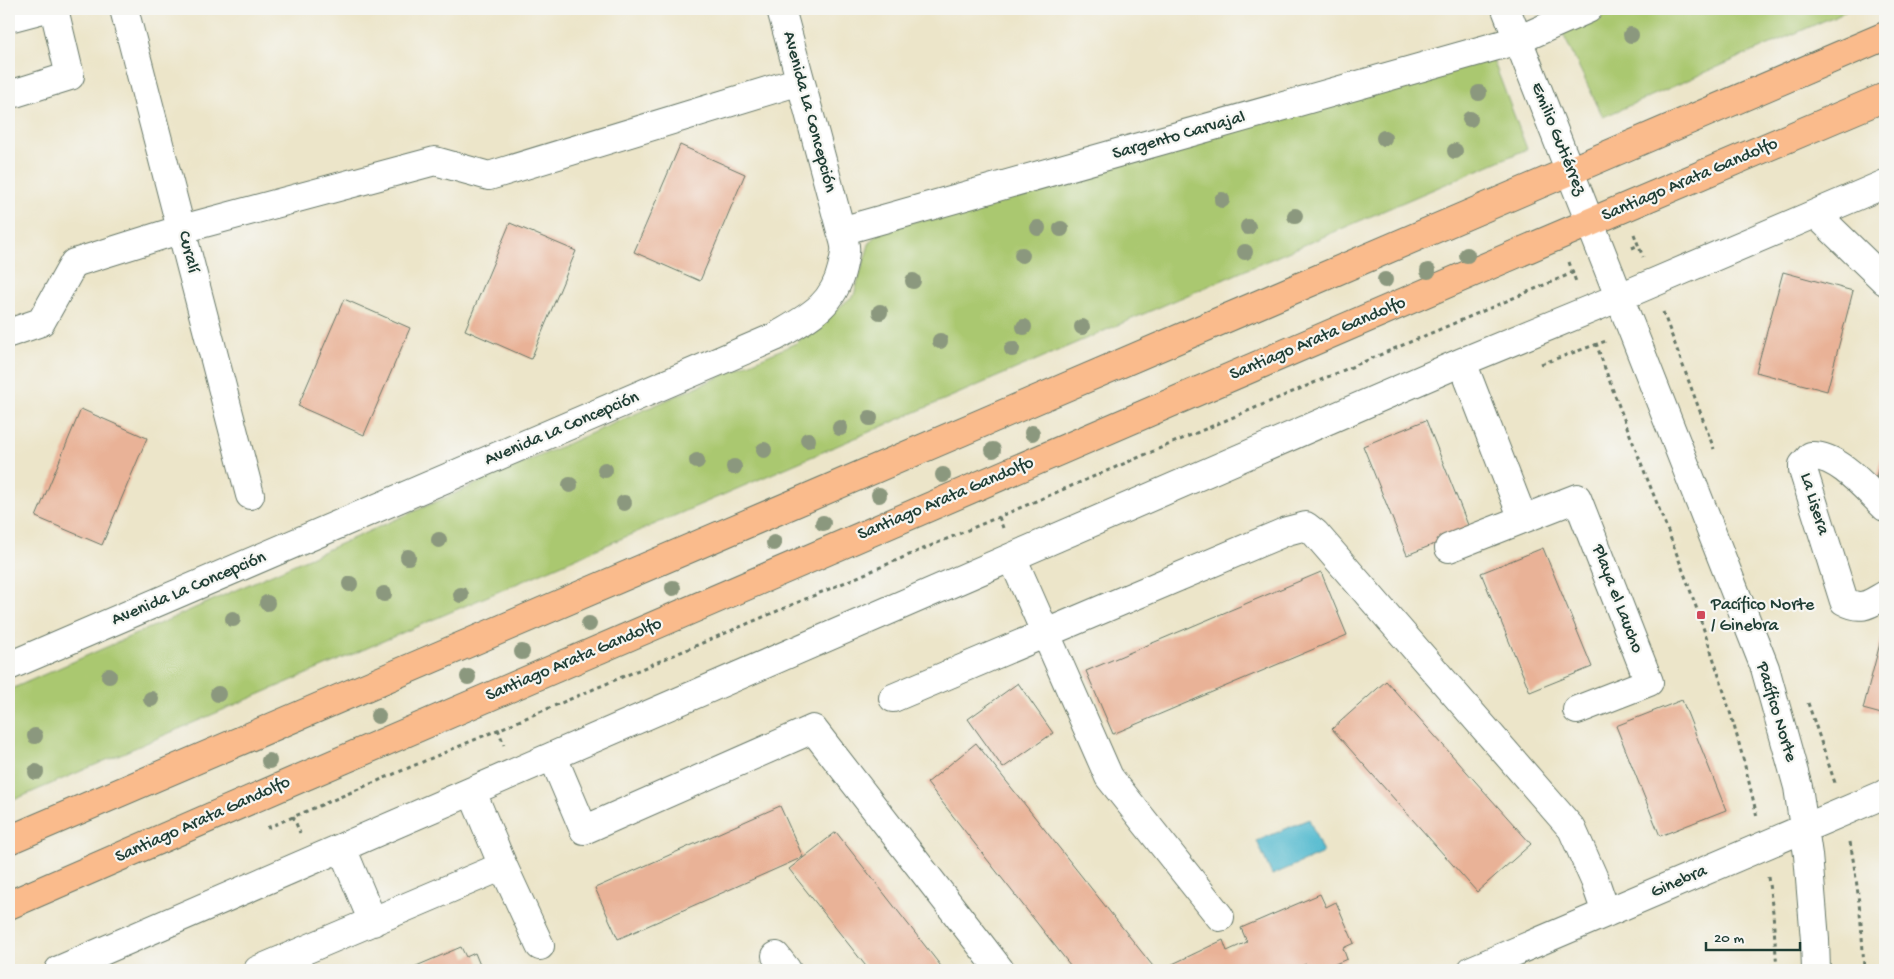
<svg xmlns="http://www.w3.org/2000/svg" width="1894" height="979" font-family="'Gochi Hand',sans-serif">
<style>
.green{fill:#aac86f;stroke:#648252}
.water{fill:#52bacf;stroke:#387c82}
.building{fill:#e9b297}
.lines{fill:none;stroke-linecap:round;stroke-linejoin:round}
.minor-casing{stroke:#677868;stroke-width:30}
.major-casing{stroke:#677868;stroke-width:30}
.path{stroke:#677868;stroke-width:3;stroke-dasharray:4 4;stroke-linecap:butt}
.minor{stroke:#fff;stroke-width:28}
.major{stroke:#fabb8c;stroke-width:28}
.tree{fill:#8b987e}
.poi-dot{fill:#d1495b;stroke:#f6f6f2;stroke-width:2}
.labels{text-anchor:middle;dominant-baseline:central;stroke-width:4.5;stroke-linejoin:round;paint-order:stroke}
.street-label{font-size:18px;fill:#1f3d34;stroke:#f6f6f2}
.poi-label{font-size:18px;fill:#1f3d34;stroke:#f6f6f2;text-anchor:start}
</style>
<rect width="100%" height="100%" fill="#f6f6f2"/>
<filter id="ink" filterUnits="userSpaceOnUse"><feTurbulence type="fractalNoise" baseFrequency=".02" numOctaves="2"/><feDisplacementMap in="SourceGraphic" scale="10" xChannelSelector="R" yChannelSelector="G"/><feConvolveMatrix kernelMatrix="1 2 1 2 8 2 1 2 1" color-interpolation-filters="sRGB"/></filter>
<filter id="wash" filterUnits="userSpaceOnUse"><feTurbulence type="fractalNoise" baseFrequency=".0096" numOctaves="4" result="noise"/><feDisplacementMap in="SourceGraphic" scale="20" xChannelSelector="R" yChannelSelector="G"/><feGaussianBlur stdDeviation="1.12" result="paint"/><feColorMatrix in="noise" values="0 0 0 0 0 0 0 0 0 0 0 0 0 0 0 0 0 1.4 0 .05"/><feComposite in="paint" operator="in"/></filter>
<g filter="url(#wash)">
<rect width="100%" height="100%" fill="#ece5c9"/>
<path class="green" d="M 1614,9 L 1851,9 L 1603,117 L 1562,32 Z
M 1492,57 L 1527,149 L 9,802 L 9,690 L 796,343 L 854,295 L 870,241 L 881,231 Z"/>
<path class="water" d="M 1309,819 L 1323,853 L 1272,875 L 1257,841 Z"/>
<g id="blocks">
<path class="building" d="M 680,145 L 745,174 L 700,281 L 634,252 Z
M 510,223 L 576,251 L 531,359 L 465,330 Z
M 1783,272 L 1853,291 L 1827,391 L 1756,372 Z
M 344,299 L 410,328 L 364,435 L 298,406 Z
M 81,409 L 147,438 L 102,545 L 36,517 Z
M 1426,420 L 1470,530 L 1407,555 L 1363,446 Z
M 1885,444 L 1885,480 L 1876,477 Z
M 1543,548 L 1592,667 L 1530,692 L 1481,573 Z
M 1321,572 L 1347,635 L 1113,734 L 1086,671 Z
M 1885,624 L 1885,715 L 1863,709 Z
M 1386,681 L 1531,844 L 1477,892 L 1332,729 Z
M 1018,683 L 1053,733 L 1003,768 L 968,719 Z
M 1682,700 L 1726,810 L 1660,836 L 1616,726 Z
M 976,743 L 1156,970 L 1074,970 L 927,783 Z
M 780,806 L 803,857 L 618,939 L 595,888 Z
M 836,832 L 944,970 L 869,970 L 789,869 Z
M 1320,894 L 1326,907 L 1336,902 L 1354,943 L 1343,948 L 1347,959 L 1321,970 L 1308,970 L 1306,964 L 1296,969 L 1297,970 L 1160,970 L 1223,940 L 1227,951 L 1247,942 L 1241,928 Z
M 461,947 L 466,957 L 475,953 L 482,970 L 407,970 Z"/>
</g>
</g>
<g filter="url(#ink)">
<use href="#blocks" fill-opacity="0" stroke="#677868" stroke-width="1"/>
<g class="lines">
<g class="minor-casing">
<path id="minor" d="M 124,9 L 250,495
M 1506,9 L 1765,668 L 1798,787 L 1808,855 L 1815,940 L 1816,970
M 9,18 L 43,9
M 9,95 L 70,76 L 54,9
M 1816,214 L 1885,281
M 841,231 L 1518,40 L 1588,9
M 9,333 L 41,322 L 74,263 L 182,229 L 435,161 L 489,176 L 800,81
M 1462,362 L 1523,519 L 1577,498 L 1649,682 L 1577,710
M 1885,507 C 1867,490 1838,454 1811,456 L 1803,465 L 1803,470 L 1844,601 C 1862,611 1869,604 1885,595
M 1449,548 L 1523,519
M 1012,557 L 1109,777 L 1220,917
M 9,666 L 775,337 C 807,318 833,307 842,268 C 846,250 847,249 841,231 L 781,9
M 893,698 L 1287,531 L 1306,526 L 1315,533 L 1572,829 L 1595,881 L 1606,913
M 553,757 L 584,830 L 813,729 L 1000,970
M 472,792 L 503,866
M 342,848 L 373,922
M 776,956 L 787,970
M 59,970 L 1462,362 L 1620,297 L 1885,184
M 258,970 L 503,866 L 540,946
M 1472,970 L 1885,794"/>
</g>
<g class="major-casing">
<path id="major" d="M 9,840 L 1885,36
M 9,905 L 280,787 L 1539,244 L 1885,97"/>
</g>
<path class="path" d="M 1634,234 L 1643,257
M 1632,248 L 1639,245
M 1569,262 L 1576,282
M 1663,312 L 1714,449
M 1596,343 C 1624,424 1658,503 1688,584 C 1715,660 1740,738 1757,817
M 1541,364 L 1606,341
M 999,517 L 1003,528
M 1808,703 L 1835,783
M 498,729 L 504,745
M 293,816 L 300,833
M 267,828 L 1577,271
M 1850,842 C 1858,884 1862,927 1864,970
M 1768,877 L 1773,912 L 1777,970"/>
<use href="#minor" class="minor"/>
<use href="#major" class="major"/>
</g>
<g class="tree">
<circle cx="1631" cy="35" r="8"/>
<circle cx="1479" cy="93" r="8"/>
<circle cx="1470" cy="119" r="8"/>
<circle cx="1384" cy="138" r="8"/>
<circle cx="1455" cy="151" r="8"/>
<circle cx="1222" cy="200" r="8"/>
<circle cx="1295" cy="216" r="8"/>
<circle cx="1248" cy="227" r="8"/>
<circle cx="1038" cy="228" r="8"/>
<circle cx="1061" cy="229" r="8"/>
<circle cx="1245" cy="252" r="8"/>
<circle cx="1022" cy="255" r="8"/>
<circle cx="1467" cy="255" r="8"/>
<circle cx="1428" cy="271" r="8"/>
<circle cx="1385" cy="280" r="8"/>
<circle cx="913" cy="281" r="8"/>
<circle cx="880" cy="312" r="8"/>
<circle cx="1024" cy="327" r="8"/>
<circle cx="1082" cy="327" r="8"/>
<circle cx="940" cy="341" r="8"/>
<circle cx="1012" cy="349" r="8"/>
<circle cx="870" cy="418" r="8"/>
<circle cx="840" cy="428" r="8"/>
<circle cx="1032" cy="433" r="8"/>
<circle cx="808" cy="440" r="8"/>
<circle cx="764" cy="450" r="8"/>
<circle cx="993" cy="450" r="8"/>
<circle cx="697" cy="461" r="8"/>
<circle cx="734" cy="467" r="8"/>
<circle cx="605" cy="470" r="8"/>
<circle cx="943" cy="475" r="8"/>
<circle cx="570" cy="485" r="8"/>
<circle cx="879" cy="495" r="8"/>
<circle cx="624" cy="503" r="8"/>
<circle cx="823" cy="523" r="8"/>
<circle cx="439" cy="540" r="8"/>
<circle cx="774" cy="543" r="8"/>
<circle cx="408" cy="557" r="8"/>
<circle cx="350" cy="584" r="8"/>
<circle cx="673" cy="588" r="8"/>
<circle cx="384" cy="594" r="8"/>
<circle cx="461" cy="595" r="8"/>
<circle cx="267" cy="603" r="8"/>
<circle cx="233" cy="619" r="8"/>
<circle cx="589" cy="624" r="8"/>
<circle cx="522" cy="652" r="8"/>
<circle cx="109" cy="676" r="8"/>
<circle cx="468" cy="677" r="8"/>
<circle cx="218" cy="694" r="8"/>
<circle cx="151" cy="699" r="8"/>
<circle cx="378" cy="716" r="8"/>
<circle cx="35" cy="736" r="8"/>
<circle cx="269" cy="761" r="8"/>
<circle cx="36" cy="772" r="8"/>
</g>
</g>
<rect class="poi-dot" x="1696" y="610" width="10" height="10" rx="2.5"/>
<g class="labels">
<g class="street-label">
<text transform="translate(809 112) rotate(75)">Avenida La Concepción</text>
<text transform="translate(1179 136) rotate(-16)">Sargento Carvajal</text>
<text transform="translate(1558 139) rotate(68)">Emilio Gutiérrez</text>
<text transform="translate(1690 180) rotate(-23)">Santiago Arata Gandolfo</text>
<text transform="translate(188 252) rotate(76)">Curalí</text>
<text transform="translate(1318 339) rotate(-23)">Santiago Arata Gandolfo</text>
<text transform="translate(562 429) rotate(-23)">Avenida La Concepción</text>
<text transform="translate(946 499) rotate(-23)">Santiago Arata Gandolfo</text>
<text transform="translate(1814 504) rotate(73)">La Lisera</text>
<text transform="translate(189 589) rotate(-23)">Avenida La Concepción</text>
<text transform="translate(1617 599) rotate(69)">Playa el Laucho</text>
<text transform="translate(574 660) rotate(-23)">Santiago Arata Gandolfo</text>
<text transform="translate(1776 712) rotate(73)">Pacífico Norte</text>
<text transform="translate(203 820) rotate(-24)">Santiago Arata Gandolfo</text>
<text transform="translate(1679 882) rotate(-23)">Ginebra</text>
</g>
<g class="poi-label">
<text x="1711" y="605">Pacífico Norte<tspan x="1711" dy="21">/ Ginebra</tspan></text>
</g>
</g>
<rect width="1894" height="979" fill="none" stroke="#f6f6f2" stroke-width="30"/>
<path d="M1706 942v8h94v-8" fill="none" stroke="#1f3d34" stroke-width="2.5"/>
<text x="1714" y="942" font-size="15" fill="#1f3d34" stroke="#f6f6f2" stroke-width="4" paint-order="stroke">20 m</text>
</svg>
